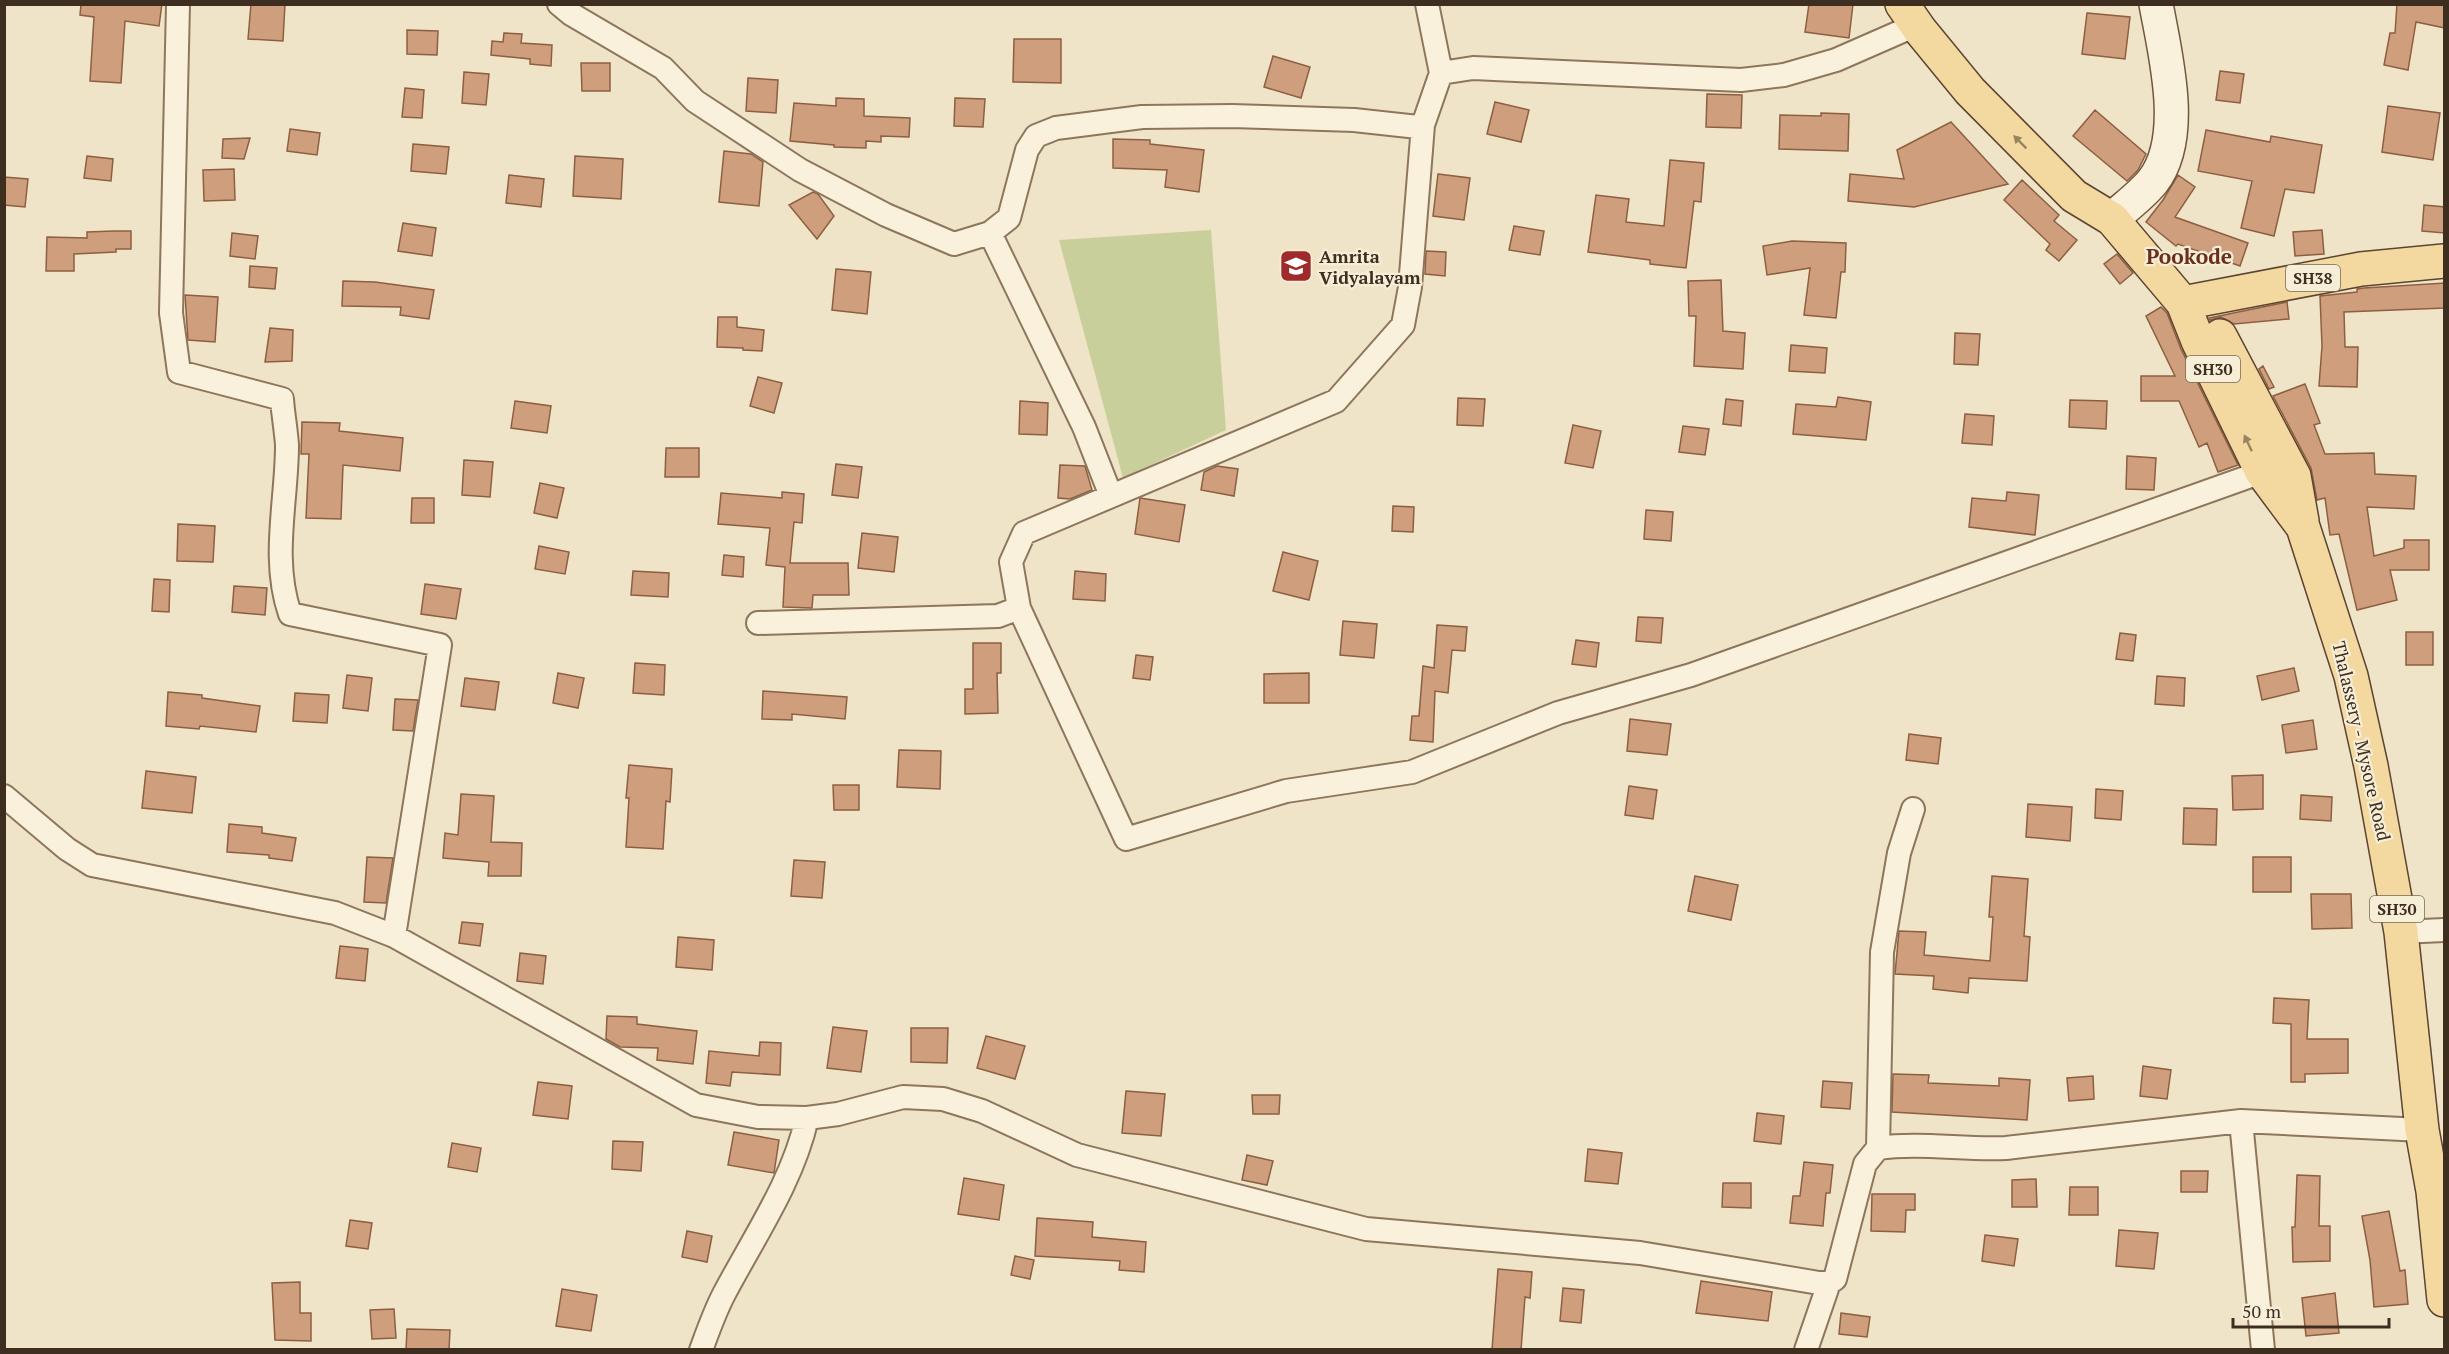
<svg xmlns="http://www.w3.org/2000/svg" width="2449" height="1354" font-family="'PT Serif',serif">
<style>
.green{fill:#c9cf9b}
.building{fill:#cf9f7d;stroke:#8d5f41;stroke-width:1.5}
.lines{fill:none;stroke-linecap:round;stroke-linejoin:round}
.street-casing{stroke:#8d765c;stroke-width:26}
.secondary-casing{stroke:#6f573f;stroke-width:36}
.primary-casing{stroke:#5b4430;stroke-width:36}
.street{stroke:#faf1dc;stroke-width:22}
.secondary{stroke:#faf1dc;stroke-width:33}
.primary{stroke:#f3d9a0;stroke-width:33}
.oneway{fill:#988460}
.labels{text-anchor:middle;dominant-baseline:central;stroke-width:4.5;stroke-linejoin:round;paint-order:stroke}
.shield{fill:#f7eed8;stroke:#756857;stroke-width:1.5}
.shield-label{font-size:16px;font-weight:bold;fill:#3d2e20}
.poi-label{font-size:18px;font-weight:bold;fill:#3d2e20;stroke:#f7eed8;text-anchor:start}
.street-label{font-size:18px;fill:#3d2e20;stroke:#f7eed8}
.quarter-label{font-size:21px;font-weight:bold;fill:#6b2e1e;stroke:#f7eed8}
</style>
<rect width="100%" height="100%" fill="#f0e4c8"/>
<path class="green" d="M 1211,230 L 1226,430 L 1123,478 L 1059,240 Z"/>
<path class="building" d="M 81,4 L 162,4 L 159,26 L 125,21 L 121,83 L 90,81 L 94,17 L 80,15 Z
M 251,4 L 285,4 L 283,41 L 248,39 Z
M 1809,4 L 1853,4 L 1849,38 L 1805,32 Z
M 2397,4 L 2445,4 L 2445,28 L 2416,22 L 2408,70 L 2384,65 L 2390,33 L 2395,33 Z
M 2087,13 L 2130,17 L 2125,59 L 2082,54 Z
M 407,30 L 438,31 L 437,55 L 407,54 Z
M 504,33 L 522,34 L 521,43 L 552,45 L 551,66 L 530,64 L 530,59 L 491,55 L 492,41 L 503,42 Z
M 1014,39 L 1061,39 L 1061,83 L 1013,82 Z
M 1273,56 L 1310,67 L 1301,98 L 1264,87 Z
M 581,63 L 610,63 L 610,91 L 582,91 Z
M 2220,71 L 2244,74 L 2240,103 L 2216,100 Z
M 464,72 L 489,74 L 486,105 L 462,103 Z
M 748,78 L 778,80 L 776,113 L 746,111 Z
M 405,88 L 424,90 L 422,118 L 402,117 Z
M 1707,94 L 1742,95 L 1741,128 L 1706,127 Z
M 836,98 L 864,99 L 864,116 L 910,118 L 909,137 L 881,136 L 881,142 L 866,141 L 866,148 L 834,147 L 834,145 L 790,141 L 794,103 L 836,106 Z
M 955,98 L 985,99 L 983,127 L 954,126 Z
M 1495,102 L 1529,110 L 1521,142 L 1487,134 Z
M 2388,106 L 2440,113 L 2433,160 L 2382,152 Z
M 2095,110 L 2146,154 L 2138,170 L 2127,181 L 2073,136 Z
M 1821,113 L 1849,114 L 1848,151 L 1779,149 L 1780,115 L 1821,116 Z
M 1951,122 L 2008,184 L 1914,207 L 1848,201 L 1850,174 L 1904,179 L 1897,150 Z
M 290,129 L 320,133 L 317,155 L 287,151 Z
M 2206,130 L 2270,142 L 2271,136 L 2322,145 L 2314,193 L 2285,189 L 2274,236 L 2241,228 L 2252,181 L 2198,171 Z
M 250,138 L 244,159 L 222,158 L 223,139 Z
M 1113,139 L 1150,140 L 1150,144 L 1204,150 L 1199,192 L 1165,187 L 1167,170 L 1113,168 Z
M 413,144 L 449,147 L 446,174 L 411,171 Z
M 724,151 L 751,154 L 763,162 L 759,206 L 719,202 Z
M 87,156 L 113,159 L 111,181 L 84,178 Z
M 575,156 L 623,159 L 621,199 L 573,196 Z
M 1670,160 L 1704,163 L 1701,202 L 1694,201 L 1686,268 L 1650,264 L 1650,260 L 1588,252 L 1596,195 L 1629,199 L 1626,222 L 1664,226 Z
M 234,169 L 235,200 L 204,201 L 203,170 Z
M 1438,174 L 1470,178 L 1464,220 L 1433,216 Z
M 509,175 L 544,179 L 541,207 L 506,203 Z
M 2178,175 L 2195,187 L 2175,217 L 2248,243 L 2240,266 L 2178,244 L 2176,246 L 2146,222 L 2163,200 Z
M 4,177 L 28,179 L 25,207 L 4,205 Z
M 2022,180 L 2059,215 L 2054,221 L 2077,240 L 2059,261 L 2046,250 L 2050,244 L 2004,200 Z
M 813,192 L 818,194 L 834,216 L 817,239 L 789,205 Z
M 2424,205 L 2445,207 L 2445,233 L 2422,231 Z
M 403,223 L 436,228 L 432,256 L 398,251 Z
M 1514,226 L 1544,231 L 1540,255 L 1509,250 Z
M 2322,230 L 2324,254 L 2295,256 L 2293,232 Z
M 114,231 L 131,231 L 131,249 L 116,249 L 116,252 L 74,254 L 74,271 L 46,271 L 47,237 L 87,238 L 87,232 Z
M 232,233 L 258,236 L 255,259 L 230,256 Z
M 1792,241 L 1846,243 L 1845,272 L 1841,272 L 1836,318 L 1804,315 L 1810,268 L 1767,275 L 1763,246 Z
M 1426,251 L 1446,252 L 1445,276 L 1425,274 Z
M 2117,254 L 2133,273 L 2120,284 L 2104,264 Z
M 250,266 L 277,268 L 275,289 L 249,287 Z
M 836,269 L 871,272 L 867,314 L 832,310 Z
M 1721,280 L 1723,331 L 1745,333 L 1743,369 L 1694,366 L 1696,316 L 1689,316 L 1688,281 Z
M 343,281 L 375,282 L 434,290 L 429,319 L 400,315 L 401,307 L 342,306 Z
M 2445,283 L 2445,308 L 2344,312 L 2345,347 L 2358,347 L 2357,387 L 2319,386 L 2322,346 L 2320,296 L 2357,292 L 2357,289 L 2364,288 Z
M 185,295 L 218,297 L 215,342 L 188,340 Z
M 2287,302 L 2289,319 L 2234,324 L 2221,317 L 2210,320 L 2209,318 Z
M 2161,307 L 2167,313 L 2181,349 L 2238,465 L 2218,472 L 2207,443 L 2199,447 L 2179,401 L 2141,401 L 2141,376 L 2175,376 L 2146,316 Z
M 718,317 L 737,317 L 737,327 L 764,330 L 762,351 L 743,350 L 743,348 L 717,347 Z
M 270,328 L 293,330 L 292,361 L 265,362 Z
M 1955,333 L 1980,334 L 1978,365 L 1954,364 Z
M 1791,345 L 1827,348 L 1825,373 L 1789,371 Z
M 2263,366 L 2274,387 L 2269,389 L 2259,369 Z
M 758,377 L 782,383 L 774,413 L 750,406 Z
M 2305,384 L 2320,423 L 2314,425 L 2325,454 L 2374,453 L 2375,474 L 2416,476 L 2414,509 L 2367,507 L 2374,556 L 2404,548 L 2404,540 L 2429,540 L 2429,570 L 2390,570 L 2397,600 L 2357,610 L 2339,534 L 2330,535 L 2325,498 L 2317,500 L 2311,468 L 2273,396 Z
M 1838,397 L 1871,402 L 1866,440 L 1793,434 L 1796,404 L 1836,407 Z
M 1458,398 L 1485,399 L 1483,426 L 1457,425 Z
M 1726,399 L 1743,401 L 1741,426 L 1723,424 Z
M 2070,400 L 2107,401 L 2106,429 L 2069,427 Z
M 515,401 L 551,406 L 547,433 L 511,428 Z
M 1020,401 L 1048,403 L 1047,435 L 1019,434 Z
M 1965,414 L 1994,416 L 1992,445 L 1962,443 Z
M 302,422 L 340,423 L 339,431 L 403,438 L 400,471 L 343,465 L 341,519 L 306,518 L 309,454 L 301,454 Z
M 1573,425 L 1601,431 L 1593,468 L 1565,463 Z
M 1683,426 L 1709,429 L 1705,455 L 1679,452 Z
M 666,448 L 699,448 L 699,477 L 665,477 Z
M 2127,456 L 2156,458 L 2154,490 L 2126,489 Z
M 464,460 L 493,462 L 490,497 L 462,495 Z
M 836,464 L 862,467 L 858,498 L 832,495 Z
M 1060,465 L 1085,466 L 1092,490 L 1070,499 L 1058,498 Z
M 1217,466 L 1238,469 L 1234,496 L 1201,490 L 1204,472 Z
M 540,483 L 564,488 L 557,518 L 534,513 Z
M 782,492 L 804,494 L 802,523 L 794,522 L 790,563 L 848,563 L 849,595 L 813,595 L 812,608 L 783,607 L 785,567 L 766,565 L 770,528 L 718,524 L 721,493 L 782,498 Z
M 2007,492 L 2039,495 L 2035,535 L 1969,527 L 1972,498 L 2006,501 Z
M 412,498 L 434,498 L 434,523 L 411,523 Z
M 1140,498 L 1185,505 L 1179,542 L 1135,534 Z
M 1393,506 L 1414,507 L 1413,532 L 1392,531 Z
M 1646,510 L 1673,512 L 1671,541 L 1644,539 Z
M 178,524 L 215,526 L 213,562 L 177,561 Z
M 862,533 L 898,537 L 894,572 L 858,568 Z
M 539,546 L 569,552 L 565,574 L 535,569 Z
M 1283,552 L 1318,561 L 1309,600 L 1273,591 Z
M 724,555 L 744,557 L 743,577 L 722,575 Z
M 633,571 L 669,573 L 668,597 L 631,595 Z
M 1075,571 L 1106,574 L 1105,601 L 1073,599 Z
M 154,579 L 170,580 L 169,612 L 152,611 Z
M 425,584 L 461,589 L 456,619 L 421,614 Z
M 234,586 L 267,588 L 265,615 L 232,612 Z
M 1638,617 L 1663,618 L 1661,643 L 1636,641 Z
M 1343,621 L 1377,624 L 1374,658 L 1340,655 Z
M 1437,625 L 1467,627 L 1465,651 L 1452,650 L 1448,693 L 1435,691 L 1433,742 L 1410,740 L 1412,716 L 1419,716 L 1423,666 L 1434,668 Z
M 2406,632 L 2433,632 L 2433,665 L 2406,665 Z
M 2120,633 L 2136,635 L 2133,661 L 2116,659 Z
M 1576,640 L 1599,643 L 1596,667 L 1572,664 Z
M 973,643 L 1001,643 L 1001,673 L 997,673 L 998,713 L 965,714 L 965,689 L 973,689 Z
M 1136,655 L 1153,657 L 1150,680 L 1133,678 Z
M 635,663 L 665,665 L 664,695 L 633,693 Z
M 2294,668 L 2299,691 L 2262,700 L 2257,676 Z
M 558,673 L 584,678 L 578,708 L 553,703 Z
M 1309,673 L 1309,703 L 1264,703 L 1264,674 Z
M 347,675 L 372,678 L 368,711 L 343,708 Z
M 2157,676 L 2185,678 L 2184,706 L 2155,704 Z
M 465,678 L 499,682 L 495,710 L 461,706 Z
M 763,691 L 847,697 L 845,719 L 792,714 L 792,720 L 762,719 Z
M 168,692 L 202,695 L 202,698 L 260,706 L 256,732 L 200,726 L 199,729 L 166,726 Z
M 295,693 L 329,695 L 327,723 L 293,721 Z
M 395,699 L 418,700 L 413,731 L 393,730 Z
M 1630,719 L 1671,724 L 1667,755 L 1627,751 Z
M 2313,720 L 2317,749 L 2286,753 L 2282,725 Z
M 1909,734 L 1941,738 L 1938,764 L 1906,760 Z
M 899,750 L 941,751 L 940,789 L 897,787 Z
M 629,765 L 672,769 L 670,802 L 666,801 L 663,849 L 626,847 L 629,798 L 626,798 Z
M 146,771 L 196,777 L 192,813 L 142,808 Z
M 2263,775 L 2263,809 L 2233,810 L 2232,776 Z
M 833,785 L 859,785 L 859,810 L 834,810 Z
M 1629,786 L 1657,790 L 1653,819 L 1625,815 Z
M 2096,789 L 2123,791 L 2121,820 L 2095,818 Z
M 461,794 L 494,796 L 491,842 L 522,843 L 521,876 L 488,876 L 489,862 L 443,858 L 445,833 L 458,835 Z
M 2301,795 L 2332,797 L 2331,821 L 2300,819 Z
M 2028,804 L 2072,807 L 2070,841 L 2026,837 Z
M 2184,808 L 2217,809 L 2216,845 L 2183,844 Z
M 229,824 L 262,827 L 262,833 L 296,838 L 292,861 L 269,858 L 269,855 L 227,852 Z
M 367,857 L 393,858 L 386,903 L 364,902 Z
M 2253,857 L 2291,857 L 2291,892 L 2253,892 Z
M 794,860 L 825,862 L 822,898 L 791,896 Z
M 1695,876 L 1738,885 L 1731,920 L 1688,911 Z
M 1992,876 L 2028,879 L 2024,936 L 2030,937 L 2027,981 L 1969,978 L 1968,993 L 1933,989 L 1934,976 L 1895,974 L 1899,931 L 1926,932 L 1924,955 L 1990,961 L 1993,917 L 1989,917 Z
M 2311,894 L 2351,894 L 2352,928 L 2312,929 Z
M 462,922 L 483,924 L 480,946 L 459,943 Z
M 678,937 L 714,940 L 712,970 L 676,967 Z
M 340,946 L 368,949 L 365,981 L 336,978 Z
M 520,953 L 546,956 L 543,984 L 517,981 Z
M 2274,998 L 2309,1000 L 2307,1039 L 2348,1039 L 2348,1073 L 2305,1074 L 2305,1082 L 2291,1082 L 2291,1024 L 2273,1023 Z
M 607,1016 L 637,1017 L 637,1024 L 697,1031 L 693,1064 L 657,1060 L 658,1048 L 620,1047 L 606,1039 Z
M 833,1027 L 867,1031 L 861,1072 L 827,1068 Z
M 911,1028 L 948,1028 L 947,1063 L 911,1062 Z
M 986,1036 L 1025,1046 L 1015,1079 L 977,1068 Z
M 760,1042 L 781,1043 L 780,1075 L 732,1072 L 730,1086 L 706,1083 L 709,1051 L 759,1056 Z
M 2143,1066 L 2171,1070 L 2167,1099 L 2140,1096 Z
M 1893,1074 L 1929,1075 L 1928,1083 L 1999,1086 L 1999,1078 L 2030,1080 L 2027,1120 L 1892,1112 Z
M 2093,1076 L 2094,1099 L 2069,1101 L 2067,1078 Z
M 1823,1081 L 1852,1083 L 1850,1109 L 1821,1107 Z
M 538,1082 L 572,1086 L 568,1119 L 533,1115 Z
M 1126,1091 L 1165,1094 L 1161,1136 L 1122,1133 Z
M 1252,1095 L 1280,1095 L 1279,1114 L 1253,1114 Z
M 1757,1113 L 1784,1116 L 1781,1144 L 1754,1141 Z
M 734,1132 L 779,1140 L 774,1173 L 728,1165 Z
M 613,1141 L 643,1142 L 641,1171 L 612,1169 Z
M 452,1143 L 481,1148 L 477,1172 L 448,1167 Z
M 1588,1149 L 1622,1153 L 1618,1184 L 1585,1181 Z
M 1247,1155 L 1273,1161 L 1267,1185 L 1242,1180 Z
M 1804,1162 L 1833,1165 L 1830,1193 L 1826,1193 L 1823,1226 L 1790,1223 L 1793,1196 L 1800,1196 Z
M 2181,1171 L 2208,1171 L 2207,1192 L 2181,1192 Z
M 2297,1175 L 2320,1176 L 2319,1226 L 2330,1226 L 2330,1261 L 2293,1262 L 2292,1227 L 2295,1227 Z
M 964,1178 L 1004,1185 L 999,1220 L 958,1214 Z
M 2036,1179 L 2037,1207 L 2012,1207 L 2012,1180 Z
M 1723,1183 L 1751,1183 L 1751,1208 L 1722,1207 Z
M 2070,1187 L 2098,1187 L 2098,1215 L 2069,1215 Z
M 1872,1194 L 1915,1194 L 1915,1210 L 1906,1210 L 1905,1232 L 1871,1231 Z
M 2389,1211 L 2400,1271 L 2405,1270 L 2408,1304 L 2374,1307 L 2370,1260 L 2362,1216 Z
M 1037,1218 L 1093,1222 L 1092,1237 L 1146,1242 L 1144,1272 L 1119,1270 L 1120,1261 L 1035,1256 Z
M 350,1220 L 372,1223 L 368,1249 L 346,1246 Z
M 2119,1230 L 2158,1233 L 2154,1269 L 2116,1266 Z
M 687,1231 L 712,1236 L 707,1262 L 682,1257 Z
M 1985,1235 L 2018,1239 L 2014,1266 L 1982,1261 Z
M 1015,1256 L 1034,1260 L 1030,1279 L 1011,1275 Z
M 1498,1269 L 1532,1272 L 1530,1298 L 1525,1297 L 1521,1350 L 1492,1350 Z
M 1701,1281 L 1772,1292 L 1768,1321 L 1696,1313 Z
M 300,1282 L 300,1313 L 311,1313 L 311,1341 L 275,1340 L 272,1283 Z
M 1563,1288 L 1584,1290 L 1581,1323 L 1560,1321 Z
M 562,1289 L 597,1295 L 591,1331 L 556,1326 Z
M 2335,1293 L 2339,1333 L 2306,1336 L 2302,1298 Z
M 394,1309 L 396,1338 L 372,1339 L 370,1310 Z
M 1841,1313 L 1870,1317 L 1867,1337 L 1839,1334 Z
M 407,1329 L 450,1330 L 449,1350 L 406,1350 Z"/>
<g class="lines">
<g class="street-casing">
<path id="street" d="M 178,4 L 171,313 L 179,372 L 282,399 C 283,414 286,430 287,445 C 287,501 271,559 290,614 L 440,645 L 394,936
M 559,4 L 571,14 L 663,68 L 695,101 L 800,170 L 886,215 L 954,244 L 990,233 L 1009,218 L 1027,150 L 1036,136 L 1056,128 L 1142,117 L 1232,116 L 1354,120 L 1418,127 L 1423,125 L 1441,73 L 1473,68 L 1741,80 L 1784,75 L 1836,60 L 1916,25
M 1427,4 L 1441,73
M 1423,125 L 1410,287 L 1403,325 L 1336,401 L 1024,533 L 1011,562 L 1019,608 L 1126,839 L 1286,791 L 1412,772 L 1558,713 L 1691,675 L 2262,472
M 990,233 L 1084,427 L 1111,496
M 758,623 L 998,616 L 1019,608
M 4,796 L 67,849 L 92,865 L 335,913 L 394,936 L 696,1105 L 758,1117 L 807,1118 L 838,1114 L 903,1097 L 943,1099 L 982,1111 L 1077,1155 L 1366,1229 L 1640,1253 L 1819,1283 L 1829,1283 L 1835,1279 L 1865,1164 L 1878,1148 C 1920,1142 1963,1150 2006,1148 L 2241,1121 L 2422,1130
M 2401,932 L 2444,930
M 2241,1121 L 2263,1350
M 1878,1148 L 1882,952 L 1899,853 L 1913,809
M 701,1350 C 708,1331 715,1311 724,1294 C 754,1237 793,1181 807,1118
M 1806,1350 L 1829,1283"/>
</g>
<g class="secondary-casing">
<path id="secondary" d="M 2112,219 C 2125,207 2142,195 2153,181 C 2187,137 2165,54 2156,4"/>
</g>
<g class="primary-casing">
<path id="primary" d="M 1902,4 L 1920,30 L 1970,91 L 2074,196 L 2112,219 L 2183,303 L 2198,341 L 2262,472 L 2303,527 L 2351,676 L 2371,766 L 2401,932 L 2422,1130 L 2433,1191 L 2444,1300
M 2183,303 L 2361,269 L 2444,261
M 2220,336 L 2294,476 L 2302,521"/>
</g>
<use href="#street" class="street"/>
<use href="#secondary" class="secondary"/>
<use href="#primary" class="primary"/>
</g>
<defs><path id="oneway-solid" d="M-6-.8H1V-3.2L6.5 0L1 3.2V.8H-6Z" transform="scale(1.5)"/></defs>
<g class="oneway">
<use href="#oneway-solid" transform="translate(2020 142) rotate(-135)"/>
<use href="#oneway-solid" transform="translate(2248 443) rotate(-115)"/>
</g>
<defs>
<g id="school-square" transform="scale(1.725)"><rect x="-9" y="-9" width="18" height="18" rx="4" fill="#9e2a2b" stroke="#f7eed8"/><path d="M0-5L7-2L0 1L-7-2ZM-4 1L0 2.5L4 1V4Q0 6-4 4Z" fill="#fff"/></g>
</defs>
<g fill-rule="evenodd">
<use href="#school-square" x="1296" y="266"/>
</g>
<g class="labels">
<g class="shield">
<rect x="2286" y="265" width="54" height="26" rx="4.5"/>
<rect x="2186" y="356" width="54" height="26" rx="4.5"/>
<rect x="2370" y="896" width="54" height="26" rx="4.5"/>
</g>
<g class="shield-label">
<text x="2313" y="278">SH38</text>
<text x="2213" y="369">SH30</text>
<text x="2397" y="909">SH30</text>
</g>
<g class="poi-label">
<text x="1319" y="256">Amrita<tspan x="1319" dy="21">Vidyalayam</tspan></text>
</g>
<g class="street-label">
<text transform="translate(2362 741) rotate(77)">Thalassery - Mysore Road</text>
</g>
<g class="quarter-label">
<text x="2189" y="256">Pookode</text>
</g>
</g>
<rect width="2449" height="1354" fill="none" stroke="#3d2e20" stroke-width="12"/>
<path d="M2233 1318v9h156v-9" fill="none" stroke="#3d2e20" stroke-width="3"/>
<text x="2242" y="1318" font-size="18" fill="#3d2e20" stroke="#f7eed8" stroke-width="4.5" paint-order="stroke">50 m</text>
</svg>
